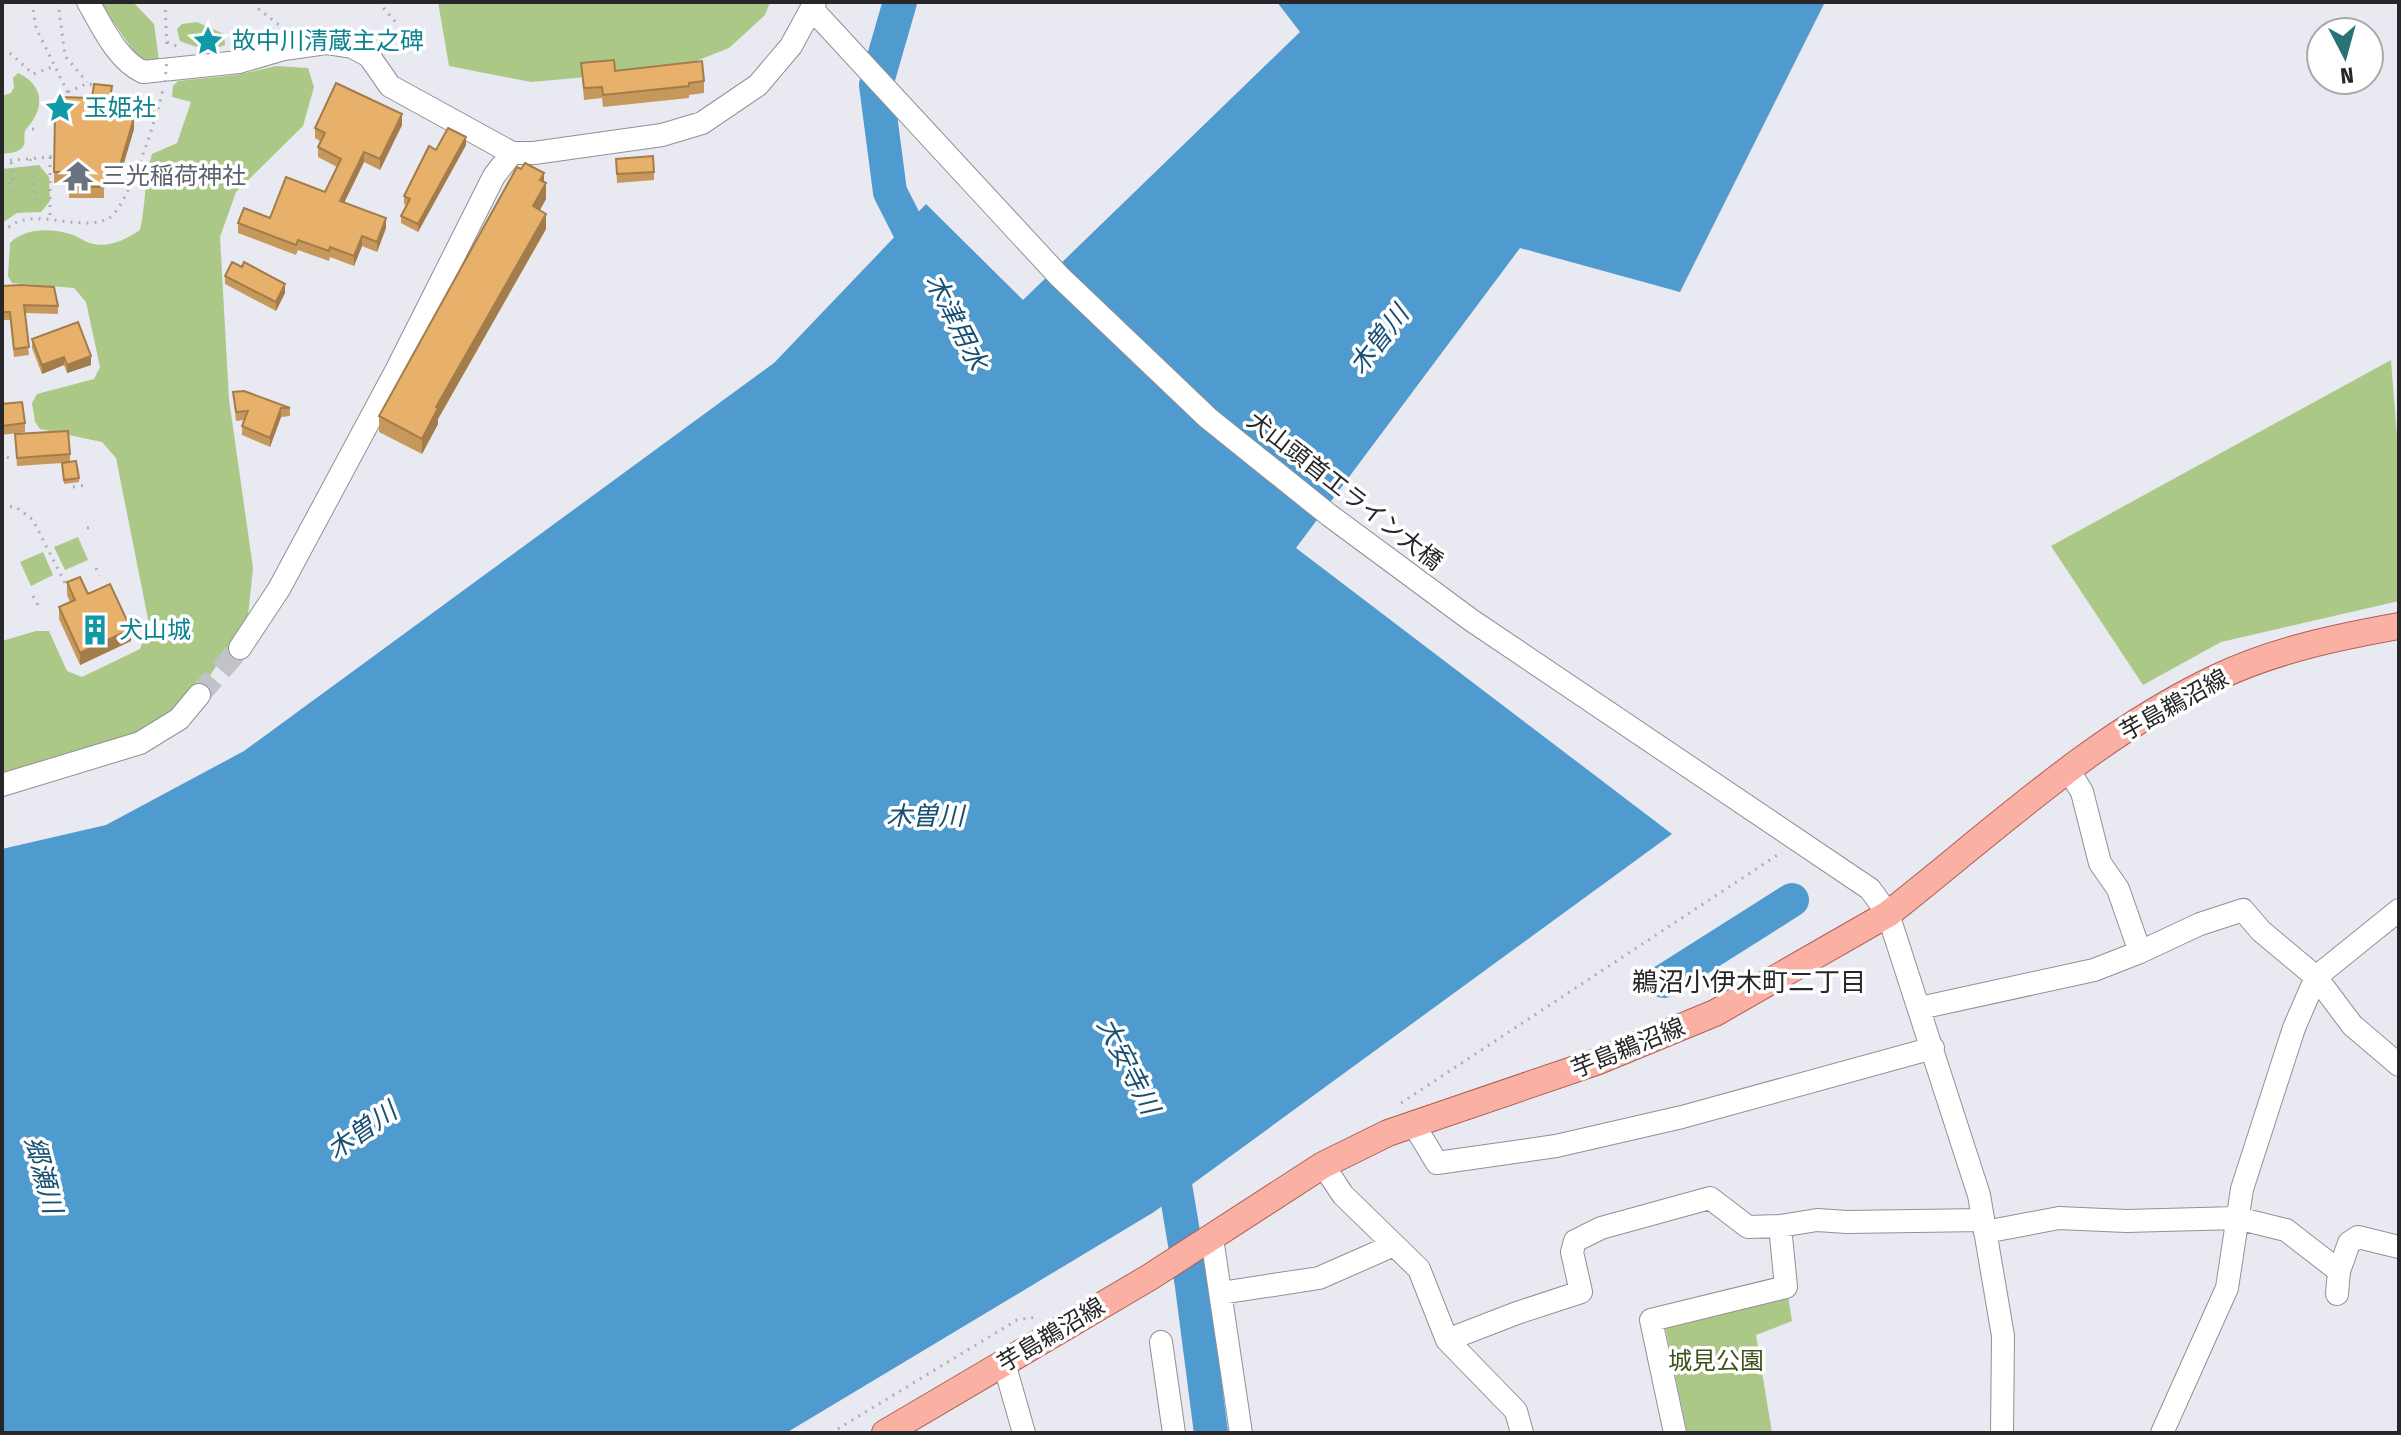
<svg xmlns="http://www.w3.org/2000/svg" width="2401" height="1435" font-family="'Fira Sans Condensed','Noto Sans JP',sans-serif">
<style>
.green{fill:#abc887}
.water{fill:#4f9ace}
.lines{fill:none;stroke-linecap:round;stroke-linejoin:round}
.river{stroke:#4f9ace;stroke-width:34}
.minor-tunnel{stroke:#c2c2c9;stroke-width:22;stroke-dasharray:22 11;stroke-linecap:butt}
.minor-casing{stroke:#909097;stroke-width:24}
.major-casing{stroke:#ae5f52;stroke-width:28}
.path{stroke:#aeaeb5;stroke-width:3;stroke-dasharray:2 6;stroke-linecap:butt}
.minor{stroke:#fff;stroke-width:22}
.major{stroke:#fab1a4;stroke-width:26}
.path-bridge{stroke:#aeaeb5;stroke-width:3;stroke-dasharray:2 6;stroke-linecap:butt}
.wall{fill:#c7985c}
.shaded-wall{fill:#a27c4b}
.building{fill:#e7b16b;stroke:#a27c4b;stroke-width:2}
.labels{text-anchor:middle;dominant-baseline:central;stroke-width:7;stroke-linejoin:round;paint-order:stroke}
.culture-label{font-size:24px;fill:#0d838f;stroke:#fff;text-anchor:start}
.worship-label{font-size:24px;fill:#5b616d;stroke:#fff;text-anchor:start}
.street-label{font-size:24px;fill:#27272a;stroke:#fff}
.park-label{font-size:24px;fill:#3c511c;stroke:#fff}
.water-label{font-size:26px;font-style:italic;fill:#185074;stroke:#fff}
.neighbourhood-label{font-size:26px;fill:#27272a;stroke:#fff}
</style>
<rect width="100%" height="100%" fill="#e9e9f1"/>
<path class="green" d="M 99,2 L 133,2 L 154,24 L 159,60 L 156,63 L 140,60 Z
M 438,2 L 770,2 L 765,15 L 729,48 L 676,69 L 531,82 L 449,66 Z
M 197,22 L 224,34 L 225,45 C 210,52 195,47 180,41 L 177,29 L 182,24 Z
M 276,66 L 308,68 L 314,87 L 303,126 L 236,192 L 220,237 L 229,399 L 253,568 L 248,616 L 204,685 L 173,716 L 119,741 L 2,774 L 2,641 L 36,631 L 49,631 L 67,671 L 82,677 L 140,649 L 149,624 L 116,458 L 102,442 L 40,429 L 35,422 L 32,403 L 37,394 L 94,379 L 100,367 L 86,302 L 74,288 L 12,283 L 8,276 L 10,243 C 24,228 51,228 70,234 C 78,236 84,242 93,244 C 111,247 125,240 140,230 C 146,205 144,179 152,154 L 177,143 L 191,102 L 172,97 L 173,86 L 178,81 L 236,75 Z
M 18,73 C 38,82 46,100 33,120 C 31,124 27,127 25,131 C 23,138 27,144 21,149 C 16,153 8,153 2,154 L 2,96 L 11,93 L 14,87 L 13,78 Z
M 39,165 L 49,177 L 50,201 L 41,212 L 17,213 L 2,223 L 2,169 Z
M 2391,360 L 2399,462 L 2399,601 L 2221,642 L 2143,685 L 2051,546 Z
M 78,537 L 88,560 L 65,570 L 54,547 Z
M 43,552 L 53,575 L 31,586 L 20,562 Z
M 1788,1296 L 1792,1321 L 1756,1335 L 1772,1433 L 1687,1433 L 1664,1321 Z"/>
<path class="water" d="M 1277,2 L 1825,2 L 1680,292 L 1520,248 L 1296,548 L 1672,834 L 1154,1212 L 786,1433 L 2,1433 L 2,849 L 106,825 L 244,751 L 774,363 L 926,204 L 1023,300 L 1300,32 Z"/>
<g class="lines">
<path class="river" d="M 900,2 L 876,85 L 890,192 L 928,267
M 1664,981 L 1792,900
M 1169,1149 L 1192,1286 L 1211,1433"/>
<path class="minor-tunnel" d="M 199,695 L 240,648"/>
<g class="minor-casing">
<path id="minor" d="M 88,2 C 102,26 117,60 143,72 L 239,62 L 284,49 L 326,43 L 352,47 L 369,56 L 390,86 L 512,153 L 534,153 L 662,135 L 702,123 L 758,85 L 791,46 L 815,2
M 812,9 L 1059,276 L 1208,418 L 1329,515 L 1471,620 L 1870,889 L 1888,914 L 1979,1195 L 2003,1336 L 2002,1433
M 240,648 L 279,589 L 396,371 L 494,176 L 512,153
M 2068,769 L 2082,792 L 2100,863 L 2118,889 L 2140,952
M 2,785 L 140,743 L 179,719 L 199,695
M 1920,1008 L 2094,970 L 2140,952 L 2200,924 L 2243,910 L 2261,931 L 2316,977 L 2352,1025 L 2399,1065
M 1414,1125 L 1437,1163 L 1556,1146 L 1682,1117 L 1933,1048
M 1323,1165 L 1343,1195 L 1419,1269 L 1447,1340 L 1516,1411 L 1522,1433
M 1985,1232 L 2059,1218 L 2126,1221 L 2237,1218 L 2286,1230 L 2339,1271
M 1212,1238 L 1241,1433
M 1221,1293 L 1319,1278 L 1394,1245
M 2337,1294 L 2339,1271 L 2349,1243 L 2358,1237 L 2399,1247
M 1447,1340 L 1517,1313 L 1581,1292 L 1572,1252 L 1575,1241 L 1601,1228 L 1710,1198 L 1748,1227 L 1780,1226 L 1817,1220 L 1847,1222 L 1983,1220
M 1161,1342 L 1174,1433
M 1004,1363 L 1024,1433
M 1675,1433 L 1651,1320 L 1786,1287 L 1780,1226
M 2162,1433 L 2227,1288 L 2242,1189 L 2294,1028 L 2316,977 L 2399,910"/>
</g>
<g class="major-casing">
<path id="major" d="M 885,1433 L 1150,1277 L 1323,1165 L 1388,1133 L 1596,1062 L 1715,1013 L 1888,914 C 1995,830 2095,735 2218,677 C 2275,650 2338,637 2399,626"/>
</g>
<path class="path" d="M 32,2 L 36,28 L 72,101
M 58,2 L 65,56 L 87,82
M 165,2 L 167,50
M 258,2 L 256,7 L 283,28
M 378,2 L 399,26
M 167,42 L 179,47
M 2,51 L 11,54 L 33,74 L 55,66
M 68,92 L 88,83 L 94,86
M 108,92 L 156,113
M 32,129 L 34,129
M 50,157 L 50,220
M 30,159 L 36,202
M 2,161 L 50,157 L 56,152
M 11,192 L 9,180 L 13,180 L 11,160
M 2,232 C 7,229 12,224 17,222 C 43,211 85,232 109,218 C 128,207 158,114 163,89
M 7,457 L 11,459
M 73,487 L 86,485
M 2,506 L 16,507 L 33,520 L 68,589
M 87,528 L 93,527
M 96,568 L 99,576
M 33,596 L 38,605
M 1401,1103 L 1782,852
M 831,1433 L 1017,1320 L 1037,1317"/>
<use href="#minor" class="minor"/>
<use href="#major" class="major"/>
<path class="path-bridge" d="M 165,82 L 167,58"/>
</g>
<path class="wall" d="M 581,63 L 615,71 L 704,81 L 704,93 L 689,95 L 689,98 L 603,107 L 602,98 L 584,100 Z
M 111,100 L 117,113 L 134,129 L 117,186 L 104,182 L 104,198 L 69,198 L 69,183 L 54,183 L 55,115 L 59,115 Z
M 402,125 L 380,170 L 364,162 L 344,203 L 386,228 L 377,252 L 362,246 L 354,266 L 330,257 L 329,261 L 298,250 L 296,255 L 238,233 L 238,223 L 270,218 L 325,192 L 337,167 L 318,157 L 318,147 L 320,141 L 315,138 L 315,128 Z
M 466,145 L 418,232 L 401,223 L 401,216 L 406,205 L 404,204 L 404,196 L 436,150 Z
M 616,159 L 654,172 L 654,180 L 617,183 Z
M 521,169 L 544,182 L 546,199 L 540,210 L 546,229 L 438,419 L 438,424 L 422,454 L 379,432 L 379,416 Z
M 242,267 L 285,293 L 276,311 L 225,284 L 225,276 Z
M 2,286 L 58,306 L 58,314 L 25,313 L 29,355 L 14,357 L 10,320 L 2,320 Z
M 32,339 L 91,365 L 67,373 L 64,365 L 42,374 L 32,348 Z
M 233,392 L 290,408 L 290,416 L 281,417 L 270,447 L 242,435 L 242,426 L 244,420 L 236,421 Z
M 2,404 L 25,423 L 25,432 L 2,435 Z
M 15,434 L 70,454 L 70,462 L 79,478 L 79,482 L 64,484 L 62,463 L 17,466 Z
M 67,582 L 88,594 L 131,641 L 80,665 L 59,619 L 59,607 L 70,602 L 67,595 Z"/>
<path class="shaded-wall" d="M 402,114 L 402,125 L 380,170 L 380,159 Z
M 134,118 L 134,129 L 117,186 L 117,175 Z
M 466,137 L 466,145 L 418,232 L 418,224 Z
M 364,152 L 364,162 L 340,211 L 340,201 Z
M 544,173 L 544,187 L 546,183 L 546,199 L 533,222 L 533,206 L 540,180 Z
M 546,214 L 546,229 L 438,419 L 438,424 L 422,454 L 422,439 L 436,407 Z
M 386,218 L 386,228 L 377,252 L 377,242 Z
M 362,236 L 362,246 L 354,266 L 354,256 Z
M 285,284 L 285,293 L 276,311 L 276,302 Z
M 91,356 L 91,365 L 67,373 L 67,365 Z
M 64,357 L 64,365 L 42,374 L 42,365 Z
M 281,408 L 281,417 L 270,447 L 270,438 Z
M 131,629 L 131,641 L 80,665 L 80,653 Z"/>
<path class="building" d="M 614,60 L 615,71 L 702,61 L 704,81 L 689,83 L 689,86 L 603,95 L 602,87 L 584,88 L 581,63 Z
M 336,83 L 402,114 L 380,159 L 364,152 L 340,201 L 386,218 L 377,242 L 362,236 L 354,256 L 330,247 L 329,251 L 298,240 L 296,245 L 238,223 L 244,208 L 270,218 L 286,177 L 325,192 L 341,159 L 318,147 L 325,133 L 315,128 Z
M 94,84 L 112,86 L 110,100 L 117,101 L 116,113 L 134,118 L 117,175 L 104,171 L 104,187 L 69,187 L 69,172 L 54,172 L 55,115 L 59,115 L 59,97 L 92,98 Z
M 448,128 L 466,137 L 418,224 L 401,216 L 410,199 L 404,196 L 429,146 L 436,150 Z
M 653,156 L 654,172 L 617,174 L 616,159 Z
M 525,163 L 544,173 L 540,180 L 546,183 L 533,206 L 546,214 L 436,407 L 438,408 L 422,439 L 379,416 L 517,167 L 521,169 Z
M 232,262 L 242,267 L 244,262 L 285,284 L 276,302 L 225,276 Z
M 21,285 L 54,287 L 58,306 L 24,305 L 29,347 L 14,349 L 10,312 L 2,312 L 2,286 Z
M 78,322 L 91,356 L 67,365 L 64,357 L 42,365 L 32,339 Z
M 244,391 L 290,408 L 281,408 L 270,438 L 242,426 L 248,411 L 236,412 L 233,392 Z
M 22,402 L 25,423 L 2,426 L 2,404 Z
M 68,431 L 70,454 L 17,458 L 15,434 Z
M 76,461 L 79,478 L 64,480 L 62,463 Z
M 80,577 L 88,594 L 110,584 L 131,629 L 80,653 L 59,607 L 75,600 L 67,582 Z"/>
<defs>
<g id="sight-bare" transform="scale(2.4)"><path d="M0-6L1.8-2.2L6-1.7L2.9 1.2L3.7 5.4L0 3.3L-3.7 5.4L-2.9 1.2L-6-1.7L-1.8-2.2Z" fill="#0f9aa8" stroke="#fff" stroke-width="2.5" paint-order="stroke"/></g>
<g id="temple-bare" transform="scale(2.4)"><path d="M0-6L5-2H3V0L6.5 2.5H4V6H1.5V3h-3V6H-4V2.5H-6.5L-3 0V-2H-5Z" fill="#6b7280" stroke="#fff" stroke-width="2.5" paint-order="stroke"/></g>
<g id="building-bare" transform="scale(2.4)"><path d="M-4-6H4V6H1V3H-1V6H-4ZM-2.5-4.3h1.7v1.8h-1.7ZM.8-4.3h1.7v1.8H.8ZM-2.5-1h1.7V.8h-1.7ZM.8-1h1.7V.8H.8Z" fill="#0f9aa8" stroke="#fff" stroke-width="2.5" paint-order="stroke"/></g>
</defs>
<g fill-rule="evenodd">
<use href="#sight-bare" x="208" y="41"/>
<use href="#sight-bare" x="60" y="108"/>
<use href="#temple-bare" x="78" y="176"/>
<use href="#building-bare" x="95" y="630"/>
</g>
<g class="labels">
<g class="culture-label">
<text x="232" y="41">故中川清蔵主之碑</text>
<text x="84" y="108">玉姫社</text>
<text x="119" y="630">犬山城</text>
</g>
<g class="worship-label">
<text x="102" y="176">三光稲荷神社</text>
</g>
<g class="street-label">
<text transform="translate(1345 491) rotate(38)">犬山頭首工ライン大橋</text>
<text transform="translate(2174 705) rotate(-29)">芋島鵜沼線</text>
<text transform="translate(1628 1048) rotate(-22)">芋島鵜沼線</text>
<text transform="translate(1051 1335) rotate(-31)">芋島鵜沼線</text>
</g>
<g class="park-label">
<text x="1716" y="1361">城見公園</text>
</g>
<g class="water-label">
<text transform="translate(956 322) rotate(63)">木津用水</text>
<text transform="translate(1379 340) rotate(-52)">木曽川</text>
<text x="925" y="816">木曽川</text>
<text transform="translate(1128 1066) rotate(63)">大安寺川</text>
<text transform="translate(362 1131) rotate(-35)">木曽川</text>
<text transform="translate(43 1175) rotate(75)">郷瀬川</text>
</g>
<g class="neighbourhood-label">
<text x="1749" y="982">鵜沼小伊木町二丁目</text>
</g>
</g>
<rect width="2401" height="1435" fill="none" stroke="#27272a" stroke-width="8"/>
<g transform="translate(2345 56) rotate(174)"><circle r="38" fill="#ffffff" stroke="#a9a9aa" stroke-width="2"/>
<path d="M0-6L14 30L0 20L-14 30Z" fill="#287376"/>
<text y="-12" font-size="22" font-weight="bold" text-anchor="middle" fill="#27272a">N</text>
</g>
</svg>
